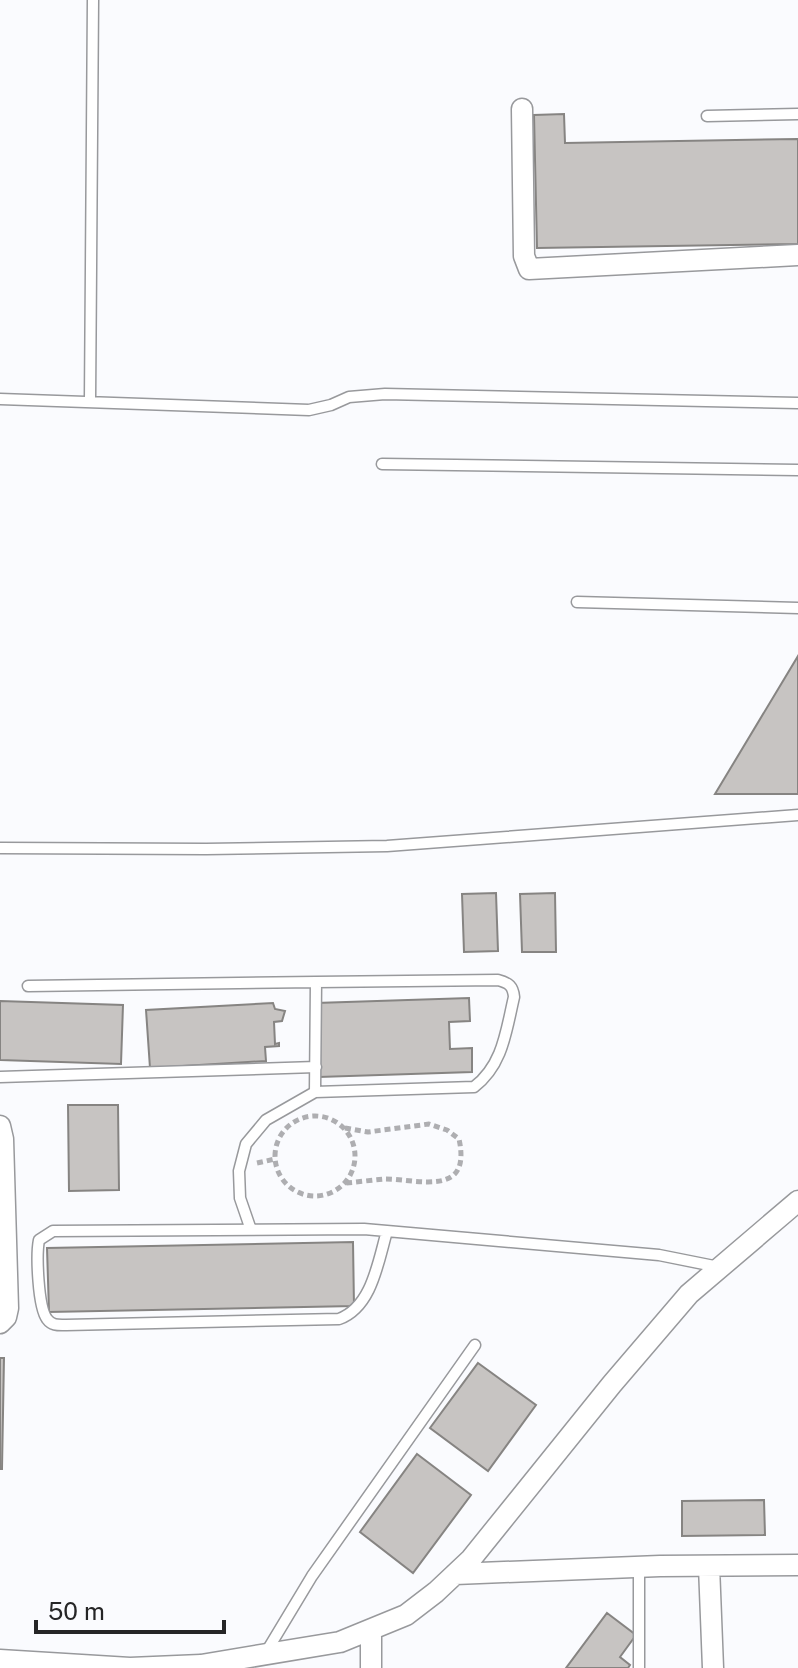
<svg xmlns="http://www.w3.org/2000/svg" width="798" height="1668" font-family="'Public Sans',sans-serif">
<style>
.building{fill:#c7c4c2;stroke:#868482;stroke-width:2}
.lines{fill:none;stroke-linecap:round;stroke-linejoin:round}
.service-casing{stroke:#98999c;stroke-width:13}
.minor-casing{stroke:#98999c;stroke-width:23}
.path{stroke:#aeaeb1;stroke-width:5;stroke-dasharray:6 4;stroke-linecap:butt}
.service{stroke:#fff;stroke-width:10}
.minor{stroke:#fff;stroke-width:20}
</style>
<rect width="100%" height="100%" fill="#fafbfe"/>
<path class="building" d="M 564,114 L 565,143 L 798,139 L 798,244 L 537,248 L 534,115 Z
M 798,656 L 798,794 L 715,794 Z
M 496,893 L 498,951 L 464,952 L 462,894 Z
M 555,893 L 556,952 L 522,952 L 520,894 Z
M 469,998 L 470,1021 L 449,1022 L 450,1049 L 472,1048 L 472,1072 L 319,1077 L 316,1003 Z
M 0,1001 L 123,1005 L 121,1064 L 0,1060 Z
M 273,1003 L 275,1009 L 285,1011 L 282,1021 L 274,1022 L 275,1044 L 279,1043 L 279,1046 L 265,1047 L 266,1061 L 150,1068 L 146,1010 Z
M 68,1105 L 118,1105 L 119,1190 L 69,1191 Z
M 353,1242 L 354,1306 L 49,1312 L 47,1248 Z
M 0,1358 L 4,1358 L 2,1469 L 0,1469 Z
M 478,1363 L 536,1405 L 488,1471 L 430,1428 Z
M 417,1454 L 471,1495 L 413,1573 L 360,1532 Z
M 764,1500 L 765,1535 L 682,1536 L 682,1501 Z
M 607,1613 L 636,1635 L 620,1657 L 630,1665 L 628,1668 L 566,1668 Z"/>
<g class="lines">
<g class="service-casing">
<path id="service" d="M 707,116 L 798,114
M 0,399 L 309,410 L 331,405 L 349,397 L 385,394 L 798,403
M 90,401 L 93,0
M 382,464 L 798,470
M 577,602 L 798,608
M 0,848 L 206,849 L 387,846 L 798,815
M 28,986 L 316,982
M 0,1077 L 316,1067
M 251,1230 L 240,1198 L 239,1171 L 246,1144 L 266,1120 L 315,1092 L 474,1087 C 503,1065 506,1031 514,997 C 513,986 509,983 498,980 L 316,982 L 315,1092
M 387,1231 C 378,1262 372,1307 339,1319 L 66,1325 C 59,1325 52,1326 47,1319 C 38,1307 36,1255 39,1240 L 53,1231 L 364,1229 L 659,1255 L 719,1267
M 639,1567 L 639,1668
M 265,1654 L 312,1576 L 475,1345"/>
</g>
<g class="minor-casing">
<path id="minor" d="M 522,109 L 524,256 L 529,269 L 798,255
M 0,1126 L 3,1139 L 8,1308 L 6,1317 L 0,1323
M 709,1566 L 713,1668
M 455,1574 L 660,1566 L 798,1565
M 0,1660 L 130,1668 L 201,1665 L 340,1642 L 406,1615 L 436,1592 L 471,1559 L 612,1384 L 689,1294 L 798,1201
M 371,1668 L 371,1631"/>
</g>
<path class="path" d="M275 1156a40 40 0 1 1 80 0a40 40 0 1 1-80 0Z
M 345,1128 L 368,1132 L 429,1124 L 447,1130 L 459,1139 C 472,1198 418,1179 384,1179 C 372,1180 358,1182 346,1183
M 257,1163 L 275,1159"/>
<use href="#service" class="service"/>
<use href="#minor" class="minor"/>
</g>
<path d="M36 1620v12h188v-12" fill="none" stroke="#252526" stroke-width="4"/>
<text x="48" y="1620" font-size="24" fill="#252526" stroke="#fafbfe" stroke-width="6" paint-order="stroke">50 m</text>
</svg>
